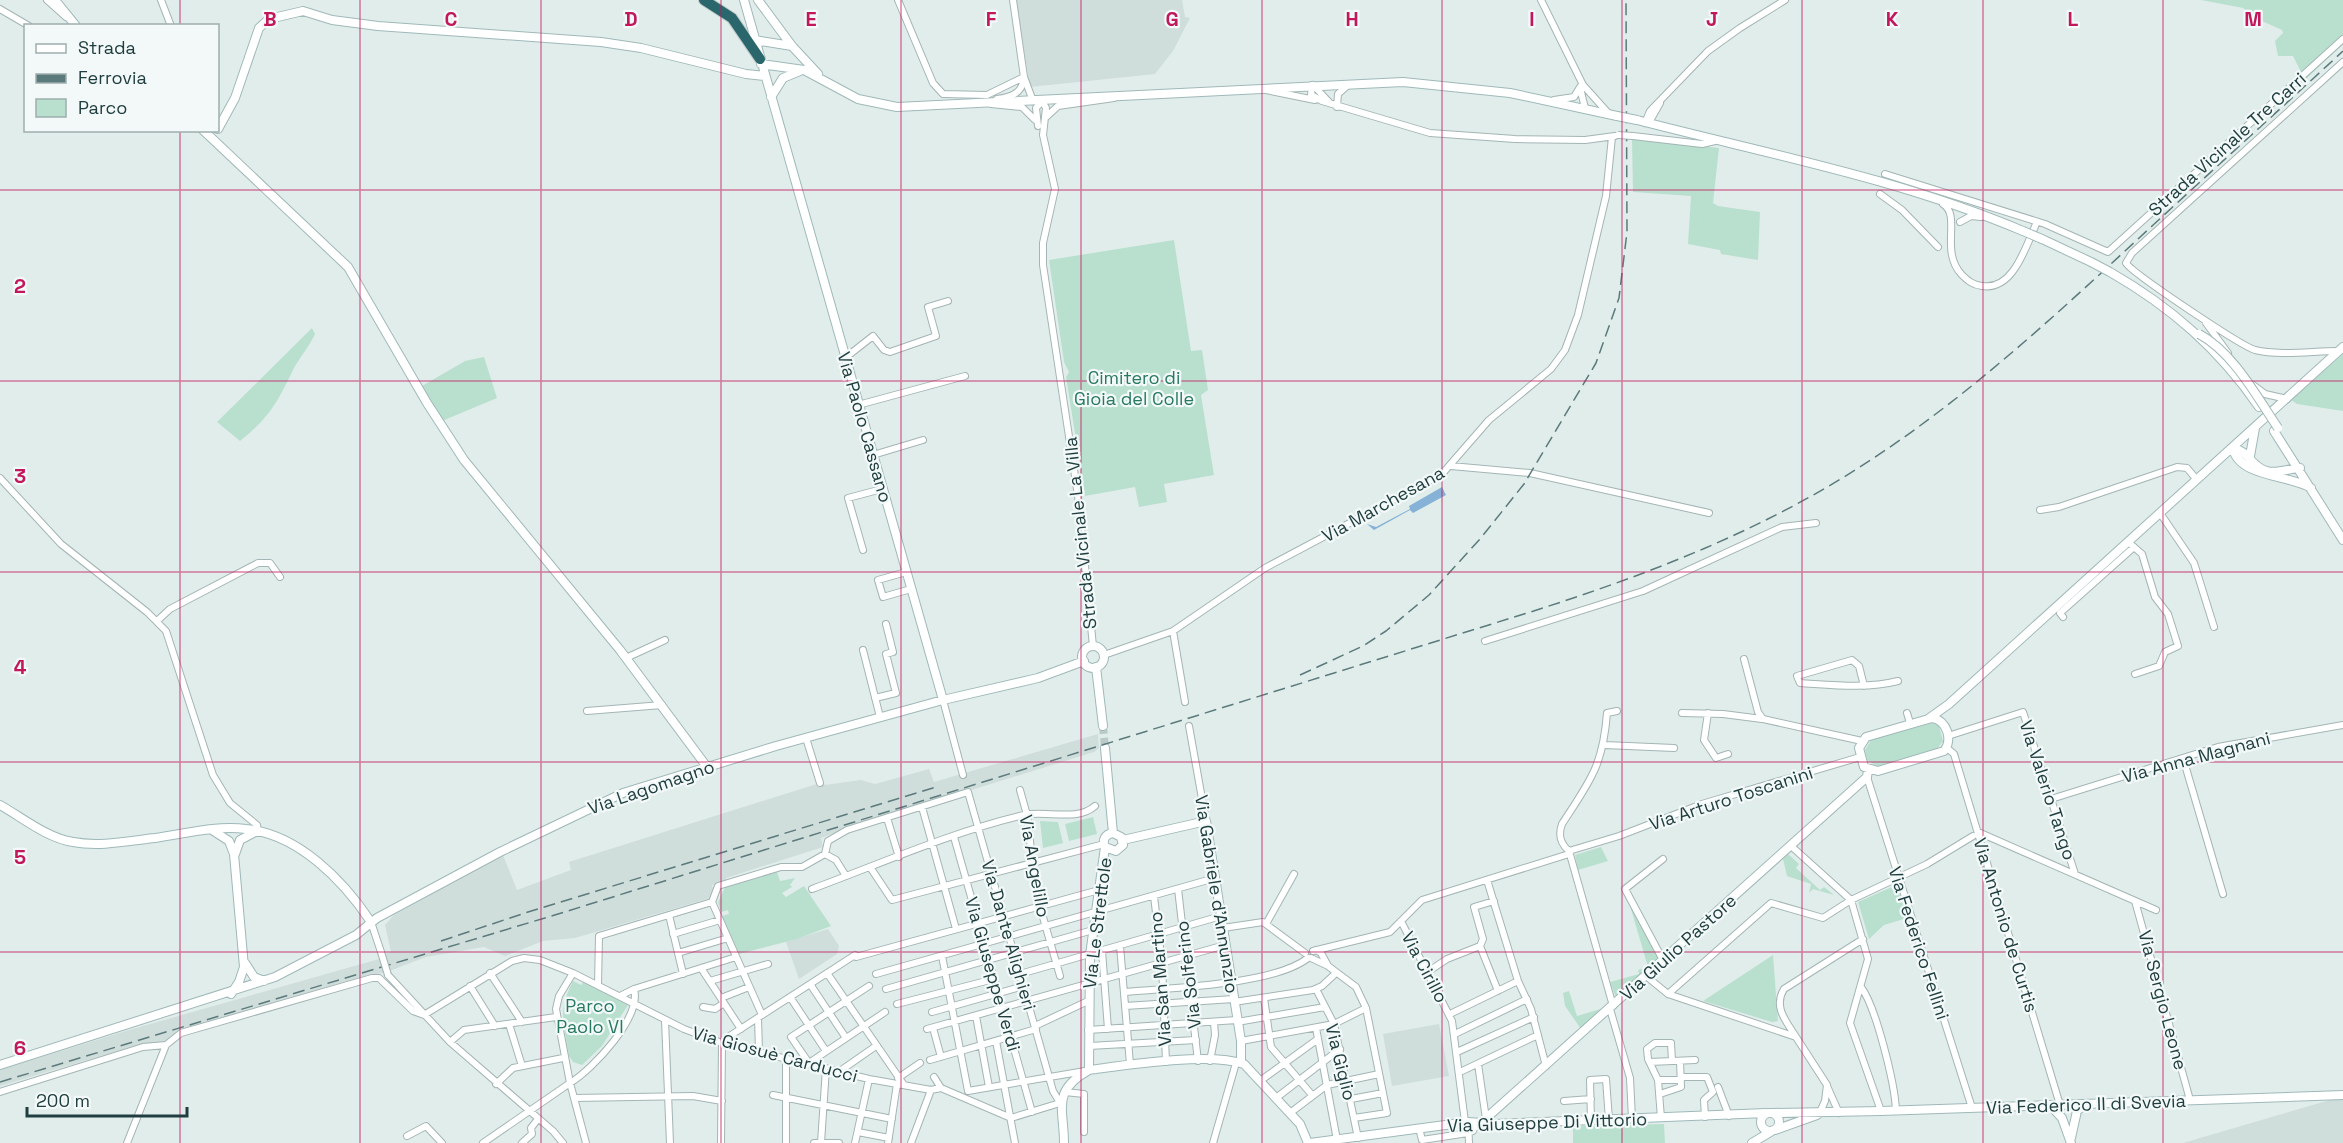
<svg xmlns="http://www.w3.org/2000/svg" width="2343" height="1143" font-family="'Space Grotesk',sans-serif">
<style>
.built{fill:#cfdddb}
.green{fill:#b9e0cf}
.water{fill:#85b2d6}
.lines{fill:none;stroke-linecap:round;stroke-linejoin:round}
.secondary-tunnel{stroke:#bacac9;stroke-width:8;stroke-dasharray:8 4;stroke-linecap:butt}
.street-casing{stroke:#a3b5b4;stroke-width:8}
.secondary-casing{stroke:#9fb9b8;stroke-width:10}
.highway-casing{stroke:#c1c9c9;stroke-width:12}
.street{stroke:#fff;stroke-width:6}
.secondary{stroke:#fff;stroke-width:8}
.highway{stroke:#2a676d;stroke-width:10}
.rail{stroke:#5b7a7b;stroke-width:1.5;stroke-dasharray:12 6;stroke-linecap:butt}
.street-bridge-casing{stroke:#a3b5b4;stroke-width:8;stroke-linecap:butt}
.secondary-bridge-casing{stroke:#9fb9b8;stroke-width:10;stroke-linecap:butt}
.street-bridge{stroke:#fff;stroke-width:6}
.secondary-bridge{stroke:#fff;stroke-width:8}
.grid{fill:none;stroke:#c2185b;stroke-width:1.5;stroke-opacity:0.55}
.labels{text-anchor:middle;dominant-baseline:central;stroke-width:4.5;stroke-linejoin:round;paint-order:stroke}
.street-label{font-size:18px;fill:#203e3f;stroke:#f2f9f8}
.park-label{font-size:18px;fill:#27795f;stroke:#f2f9f8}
.grid-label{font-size:20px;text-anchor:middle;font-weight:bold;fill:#c2185b;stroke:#f2f9f8;stroke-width:4.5;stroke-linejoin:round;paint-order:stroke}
</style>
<rect width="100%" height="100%" fill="#e1edeb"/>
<path class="built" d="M 1016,0 L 1182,0 L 1185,17 L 1190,18 L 1173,51 L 1155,74 L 1030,87 Z
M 1098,734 L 1099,748 L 1094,752 L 839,831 L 821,838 L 823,847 L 726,878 L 726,881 L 712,885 L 714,893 L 710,898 L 575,938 L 543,941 L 505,956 L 484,947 L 426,957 L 392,970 L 179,1031 L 162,1044 L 140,1044 L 0,1086 L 0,1070 L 129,1030 L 379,959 L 379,956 L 391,952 L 385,925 L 394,915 L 503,855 L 517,890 L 571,870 L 569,862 L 823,782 L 825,785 L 861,780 L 875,784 L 929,769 L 934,782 Z
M 828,929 L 839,946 L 837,954 L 799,979 L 786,942 Z
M 1439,1024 L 1449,1076 L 1392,1086 L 1383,1034 Z
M 2330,1100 L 2343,1100 L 2343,1143 L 2183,1143 Z"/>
<path class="green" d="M 2201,0 L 2343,0 L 2343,44 L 2305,80 L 2293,56 L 2278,56 L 2275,41 L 2283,33 L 2282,30 L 2253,17 L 2243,8 Z
M 1632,138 L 1719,148 L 1713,203 L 1718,206 L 1760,212 L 1758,260 L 1721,254 L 1720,250 L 1688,244 L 1691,196 L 1633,192 Z
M 1174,240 L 1191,351 L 1202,350 L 1208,390 L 1201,395 L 1214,475 L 1164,484 L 1167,502 L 1139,507 L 1135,487 L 1085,496 L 1066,377 L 1069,372 L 1064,362 L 1049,260 Z
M 312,328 L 315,334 C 309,347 299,358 293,370 C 277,403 269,418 240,441 L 217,422 Z
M 2343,354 L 2343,411 L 2297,404 L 2291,400 Z
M 484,357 L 497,398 L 442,421 L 422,386 L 465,361 Z
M 1932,723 L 1939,726 L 1943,741 L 1937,749 L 1877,766 L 1867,760 L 1865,750 L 1871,740 Z
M 1093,817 L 1097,834 L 1069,841 L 1065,824 Z
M 1040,821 L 1058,822 L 1063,843 L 1043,848 Z
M 1601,847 L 1608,861 L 1578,870 L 1575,855 Z
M 1788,854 L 1799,864 L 1796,868 L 1820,890 L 1824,887 L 1834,895 L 1813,889 L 1809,893 L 1811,884 L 1787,876 L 1783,859 Z
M 777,872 L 780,881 L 795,878 L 790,885 L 792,887 L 782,893 L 786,897 L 804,886 L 831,926 L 797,939 L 739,954 L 722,916 L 729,914 L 728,910 L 721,912 L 718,902 L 725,887 Z
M 1894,886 L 1898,889 L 1907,918 L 1884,925 L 1869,939 L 1858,902 Z
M 1628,899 L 1660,957 L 1618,995 L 1615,995 L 1610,982 L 1639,974 L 1638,970 L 1648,967 Z
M 1773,955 L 1778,1021 L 1772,1022 L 1703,1001 Z
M 573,981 L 581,985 L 584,981 L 628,1005 L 602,1046 L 582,1065 L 573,1062 L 569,1056 C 564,1023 557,1012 573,981 Z
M 1569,991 L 1577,1016 L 1604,1008 L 1581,1029 L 1565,1006 L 1563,993 Z
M 1664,1124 L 1665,1143 L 1573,1143 L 1573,1126 Z"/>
<path class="water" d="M 1442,487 L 1446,495 L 1413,513 L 1410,510 L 1374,530 L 1367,524 L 1376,527 L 1410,509 L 1409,506 Z"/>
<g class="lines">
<path class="secondary-tunnel" d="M 1103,726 L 1105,748"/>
<g class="street-casing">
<path id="street" d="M 47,0 L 66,17
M 161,0 L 171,26
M 898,0 L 933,83 L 943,94 L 987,95 L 1024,77
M 1013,0 L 1024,77 L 1033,101
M 1541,0 L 1583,85 L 1609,114
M 0,9 L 29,26
M 1312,85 L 1311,95 L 1322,101 L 1430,133 L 1515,139 L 1585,140 L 1615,136
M 1313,85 L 1329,102
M 1580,88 L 1585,108
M 1266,90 L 1315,100
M 997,99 C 1011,97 1022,94 1024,78
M 1554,100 L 1574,97 L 1580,87
M 991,104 L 1022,107 L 1035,120
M 1337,107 L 1338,94 L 1348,85
M 1045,118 L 1058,106 L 1114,98
M 1645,123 L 1650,111 L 1708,51 L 1740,28 L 1785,0
M 1645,123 L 1651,119 L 1660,103
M 1038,126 L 1036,108 L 1042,101 L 1046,108 L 1043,135 L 1055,189 L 1043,243 L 1043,265 L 1078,496 L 1093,646
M 1633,136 L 1702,144 L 1715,141
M 1885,174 L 2045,224 L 2108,252 L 2343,39
M 1880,194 L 1902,210 L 1938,247
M 1943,204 C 1962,216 1939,251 1962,275 C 1968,281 1973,285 1982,286 C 2014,291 2026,245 2037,222
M 1960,222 L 1971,216 L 1981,217
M 2206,323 L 2228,353
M 2338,351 C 2312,351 2280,356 2255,350 C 2241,346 2132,273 2126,263 L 2132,253 L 2343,62
M 845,358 L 873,336 L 884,350 L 890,352 L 936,336 L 928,307 L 948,301
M 2253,385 L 2265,394 L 2287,399
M 858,405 L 965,376
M 873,455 L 923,440
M 1451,466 L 1530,473 L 1709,513
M 0,478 L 61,544 L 147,612 L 166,631 L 213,775 L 230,803 L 257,825 L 258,831
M 2040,510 L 2059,507 L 2177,467 L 2187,468 L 2197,480
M 2160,513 L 2194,563 L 2214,627
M 2128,542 L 2142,554 L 2155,597 L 2168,614 L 2178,646 L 2165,652 L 2159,666 L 2135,674
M 863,550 L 848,498 L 882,489
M 906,572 L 878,580 L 883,597 L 911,589
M 2063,617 L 2060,613 L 2134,547
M 157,621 L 170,609 L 258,563 L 270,563 L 280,577
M 1173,631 L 1185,702
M 1485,641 L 1643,591 L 1782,527 L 1816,523
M 863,650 L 880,717
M 1104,655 L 1173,631 L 1265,568 L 1442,474 L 1489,420 L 1551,369 L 1565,350 L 1578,315 L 1606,196 L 1612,137
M 626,658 L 665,640
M 1744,659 L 1758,712 L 1763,719 L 1862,741
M 1864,686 L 1859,666 L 1852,660 L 1797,676 L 1800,683 C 1833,685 1866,689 1898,681
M 875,698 L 896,693 L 886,654 L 893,652 L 886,624
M 943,700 L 963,775
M 587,711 L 662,705
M 1682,713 L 1723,714 L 1762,719
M 1708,713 L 1704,740 L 1716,758 L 1728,754
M 1907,713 L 1910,723
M 1189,726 L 1206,821
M 1948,736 L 2023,712 L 2075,874
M 806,738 L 820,783
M 1605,745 L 1674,748
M 1947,748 L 1954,754 L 2060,1105
M 2183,758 L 2223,894
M 1867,777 L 1972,1108
M 1020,790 L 1027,815 L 1036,893 L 1060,976
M 2051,799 L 2218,747 L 2343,725
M 922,807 L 956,929
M 887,818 L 899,857
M 1978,832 L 2156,910
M 954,837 L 1032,1112
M 1791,846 L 1851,900 L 1868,959 L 1850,1023 L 1881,1111
M 1569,851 L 1619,836 L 1702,804 L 1860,757
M 825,854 L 828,841 L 847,830 L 968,792 L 1053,1091 L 1060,1103 L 1011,1118
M 1663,859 L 1625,889 L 1663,960
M 870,867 L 892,900 L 1104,844
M 1487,880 L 1518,981 L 1531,1009 L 1546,1066
M 812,889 C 882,863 952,832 1024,815 C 1046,810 1077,822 1095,806
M 1178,889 L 1198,1061
M 1154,896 L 1162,964 L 1166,1062
M 1494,901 L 1474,907 L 1483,939 L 1480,946 L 1498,991
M 2135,901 L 2190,1100
M 712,902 L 718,886 L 781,867 L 802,867 L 825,854 L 836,860 L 846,876
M 712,902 L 762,1015
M 669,915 L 683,974
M 1401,921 L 1452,1021 L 1465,1122
M 371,922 L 381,952
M 1266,924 L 1294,874
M 1223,928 L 1263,922 L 1305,953
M 673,934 L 720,920
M 1120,946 L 1130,1064
M 1102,951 L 1108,1029
M 1313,951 L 1390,932 L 1422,900 L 1569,854
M 678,953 L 728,938
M 942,956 L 968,1091
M 1311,958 L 1328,966 L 1321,953 L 1316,950
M 1328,966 L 1356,987 L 1366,1008 L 1387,1113 L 1354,1118
M 701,968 L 741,1029
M 490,973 L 522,1022
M 573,973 L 559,996 L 556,1009 L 570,1083 C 593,1069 642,1017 634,989
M 827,973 L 904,1085
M 1426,973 L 1447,959 L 1480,946
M 876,974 L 1215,878
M 1020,974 L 1221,916
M 388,975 L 450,1042 L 553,1131 L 563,1143
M 1646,976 L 1668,994 L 1796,1037 L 1827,1085 L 1825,1101 L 1820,1112
M 710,981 L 768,964
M 810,984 L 846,1038
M 598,985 L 599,936 L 712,902
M 470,986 L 495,1026
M 869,986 L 791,1037 L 809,1063 L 885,1012
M 1861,987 C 1876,1007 1895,1084 1896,1111
M 886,989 L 1093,930
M 1316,989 L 1334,1024 L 1358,1138
M 1124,992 C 1169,988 1274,985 1308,958
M 1668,994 L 1771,903 L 1823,918 L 1851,900 L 1927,864 L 1973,836
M 620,996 L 634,989 L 736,957
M 790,997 L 826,1051
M 721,998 L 749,987
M 1264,998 L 1271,1047 L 1312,1095
M 1234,1002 L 1313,990 L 1322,986 L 1336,973
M 897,1004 L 994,979
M 1125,1006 L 1234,999
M 1613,1006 L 1569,851 C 1560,843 1558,835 1562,824 C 1590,781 1603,766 1607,713 L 1617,711
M 703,1007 L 715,1009 L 724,1003
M 1610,1009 L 1630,1078 L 1632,1119
M 932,1012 L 1024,986
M 1450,1014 L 1518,981
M 976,1016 L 989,1087
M 758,1018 L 759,1052
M 665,1020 L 670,1143
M 1237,1022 L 1325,1007
M 509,1024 L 522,1066
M 1035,1026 L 1088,1001
M 933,1028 L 941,1057
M 1316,1028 L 1337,1140
M 927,1029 L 1225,945
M 1088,1030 L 1237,1020
M 1455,1034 L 1527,999
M 1796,1037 C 1786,1021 1773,1007 1784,989 L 1863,939
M 996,1041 L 1015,1143
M 1241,1041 L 1334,1024 L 1366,1008
M 450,1042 L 464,1030 L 556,1017
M 1089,1046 L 1196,1040
M 1457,1052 L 1534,1017
M 786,1058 L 786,1143
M 930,1060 L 1036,1029
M 1210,1061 L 1215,1035 L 1214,1022
M 1650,1062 L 1695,1060
M 1478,1064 L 1486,1119
M 840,1071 L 876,1046
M 1460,1072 L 1538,1035
M 934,1077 L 941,1088 L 1011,1118
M 1681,1077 L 1707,1077 L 1713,1092 L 1704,1100 L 1705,1117
M 898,1078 L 920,1063
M 1658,1080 L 1681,1080
M 1260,1081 L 1318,1039
M 496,1084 L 513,1068 L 563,1058
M 1827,1086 L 1839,1113
M 1718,1087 L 1729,1116
M 968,1091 L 1085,1071
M 0,1092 L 143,1047 L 166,1045
M 1065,1092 L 1084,1094 L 1084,1132
M 1660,1094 L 1681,1087 L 1680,1061
M 773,1095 L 892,1119
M 574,1098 L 693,1096 L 722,1101
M 1276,1098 L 1340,1049
M 1351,1099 L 1383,1093
M 1564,1101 L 1591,1099
M 1290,1113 L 1327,1085 L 1379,1074
M 1661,1118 L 1658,1080 L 1648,1059 L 1647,1049 L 1655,1043 L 1671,1043 L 1672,1061
M 1591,1121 L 1590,1080 L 1606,1079 L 1609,1120
M 1468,1122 L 1469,1143
M 1419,1128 L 1422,1140 L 1468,1133 L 1473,1131 L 1477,1122
M 858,1132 L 889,1138
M 407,1136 L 426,1126 L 442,1143
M 127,1143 L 166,1045 L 181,1033 L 372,978 L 379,978 L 413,1011 L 424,1015 L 512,961 L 524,958 L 540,960 L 573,973 L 684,1029 L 722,1043 L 869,1079 L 931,1090 L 941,1088
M 483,1143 L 570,1083 L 586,1143
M 522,1143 L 532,1134 L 531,1128 L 538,1119
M 721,1143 L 722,1043 L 725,1039 L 855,955 L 856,957 L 1099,890
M 814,1143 L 839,1143
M 821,1143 L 826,1068
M 855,1143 L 869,1079
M 888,1143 L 897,1084
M 911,1143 L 931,1090
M 1213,1143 L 1236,1063"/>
</g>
<g class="secondary-casing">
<path id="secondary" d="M 55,0 L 76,26
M 744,0 L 943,700
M 758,0 L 792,46 L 818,74
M 754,40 L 792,46
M 761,64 L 804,70 L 858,99 L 897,107 L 1403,82 L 1510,93 L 1617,116
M 771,97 L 783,78 L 800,71
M 1637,120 C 1768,154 1897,178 2023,231
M 218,129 L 235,98 L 259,28 L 269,19 L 303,11 L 332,20 L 378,26 L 601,42 L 641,48 L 746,74 L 765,76
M 203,130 L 348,267 L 427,403 L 464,460 L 620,650 L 707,767
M 2042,239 L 2091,262
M 2110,272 C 2171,307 2219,349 2259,407
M 2274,431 L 2343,540
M 2233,448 C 2238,477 2290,475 2311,488
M 2233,448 C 2249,451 2252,468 2267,471 C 2278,474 2290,468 2300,468
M 2250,456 L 2255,428
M1082 657a11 11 0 1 1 22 0a11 11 0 1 1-22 0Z
M 1096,667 L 1103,726
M 1932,718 C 1947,720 1953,740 1944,751 L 1878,771 L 1864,767 L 1859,748 L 1866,737 Z
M 1928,719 L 1949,704 L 2343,347
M 1105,748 L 1113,833
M 0,805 C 23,818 47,838 73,842 C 100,847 128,841 155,838 C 184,834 216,825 246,829 C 298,834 343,880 371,922
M 212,830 L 229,841 L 234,854 L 244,967 L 239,982 L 231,994
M 1123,840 L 1206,821 L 1241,1041 L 1241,1063
M 1105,847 L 1116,851 L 1123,845 L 1121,837 L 1113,833
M 235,854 L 240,840 L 257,831
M 245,963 L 254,977 L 264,981
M 0,1065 L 275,977 L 356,935 L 377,918 L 500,852 L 623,793 L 776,746 L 943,700 L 1038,678 L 1084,661
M 1089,1070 L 1090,955 L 1105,847 C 1102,840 1105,834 1113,833
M 2050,1105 L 2062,1118 L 2071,1143
M1761 1122a9 9 0 1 1 18 0a9 9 0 1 1-18 0Z
M 1772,1113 L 1881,1111 L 2343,1095
M 1483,1121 L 1867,777 L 1868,770
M 1775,1130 L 1817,1115
M 2071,1138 L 2077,1111 L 2085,1104
M 1064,1143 C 1064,1109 1051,1091 1089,1070 C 1127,1065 1209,1052 1244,1064 L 1300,1124 L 1308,1143
M 1310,1143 L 1468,1122 L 1495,1124 L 1766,1113
M 1752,1143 L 1772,1131"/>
</g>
<g class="highway-casing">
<path id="highway" d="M 704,0 L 732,18 L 760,59"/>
</g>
<use href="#street" class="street"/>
<use href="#secondary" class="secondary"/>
<use href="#highway" class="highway"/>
<path class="rail" d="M 1300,675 L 1363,646 L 1386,631 L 1429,595 L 1480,539 L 1524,484 L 1596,363 L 1619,298 L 1627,232 L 1626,0
M 441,941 L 528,912 L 936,787
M 0,1082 L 558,914 L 1524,614 C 1635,579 1744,538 1844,477 C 1953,410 2045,325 2138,239 C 2206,176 2275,114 2343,51"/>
<g class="street-bridge-casing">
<path id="street-bridge" d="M 1618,135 L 1633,136
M 381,952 L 388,975"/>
</g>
<g class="secondary-bridge-casing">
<path id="secondary-bridge" d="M 1617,116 L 1637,120
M 2023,231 L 2042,239
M 2091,262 L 2110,272
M 2199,334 C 2233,352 2257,397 2278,428"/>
</g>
<use href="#street-bridge" class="street-bridge"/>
<use href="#secondary-bridge" class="secondary-bridge"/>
</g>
<path class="grid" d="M 180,0 L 180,26M 360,0 L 360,1143M 541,0 L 541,1143M 721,0 L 721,1143M 901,0 L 901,1143M 1081,0 L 1081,1143M 1262,0 L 1262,1143M 1442,0 L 1442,1143M 1622,0 L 1622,1143M 1802,0 L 1802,1143M 1983,0 L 1983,1143M 2163,0 L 2163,1143M 180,130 L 180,1143M 0,190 L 2343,190M 0,381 L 2343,381M 0,572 L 2343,572M 0,762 L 2343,762M 0,952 L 2343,952"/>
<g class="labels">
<g class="street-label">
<text transform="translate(2227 144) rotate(-42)">Strada Vicinale Tre Carri</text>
<text transform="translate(865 427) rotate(74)">Via Paolo Cassano</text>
<text transform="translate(1383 504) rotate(-29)">Via Marchesana</text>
<text transform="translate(1080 533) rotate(-96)">Strada Vicinale La Villa</text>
<text transform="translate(2196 757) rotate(-15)">Via Anna Magnani</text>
<text transform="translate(651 787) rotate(-19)">Via Lagomagno</text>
<text transform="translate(2048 790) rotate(72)">Via Valerio Tango</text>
<text transform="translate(1731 798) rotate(-18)">Via Arturo Toscanini</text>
<text transform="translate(1035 866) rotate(80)">Via Angelillo</text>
<text transform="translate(1217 894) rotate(81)">Via Gabriele d'Annunzio</text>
<text transform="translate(1097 923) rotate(-83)">Via Le Strettole</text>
<text transform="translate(2006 925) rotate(73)">Via Antonio de Curtis</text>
<text transform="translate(1009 935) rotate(74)">Via Dante Alighieri</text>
<text transform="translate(1919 943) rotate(72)">Via Federico Fellini</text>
<text transform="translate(1678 947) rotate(-42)">Via Giulio Pastore</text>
<text transform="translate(1425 967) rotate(62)">Via Cirillo</text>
<text transform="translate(993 974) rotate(74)">Via Giuseppe Verdi</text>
<text transform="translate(1188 975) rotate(-97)">Via Solferino</text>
<text transform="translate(1160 979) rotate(-94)">Via San Martino</text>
<text transform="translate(2163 1000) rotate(75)">Via Sergio Leone</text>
<text transform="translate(775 1054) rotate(15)">Via Giosuè Carducci</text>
<text transform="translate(1341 1062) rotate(76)">Via Giglio</text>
<text transform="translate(2086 1104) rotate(-2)">Via Federico II di Svevia</text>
<text transform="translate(1547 1122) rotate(-2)">Via Giuseppe Di Vittorio</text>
</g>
<g class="park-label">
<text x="1134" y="377">Cimitero di<tspan x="1134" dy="21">Gioia del Colle</tspan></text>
<text x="590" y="1005">Parco<tspan x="590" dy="21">Paolo VI</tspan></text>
</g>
</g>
<g class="grid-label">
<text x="270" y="26">B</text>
<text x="451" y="26">C</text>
<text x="631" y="26">D</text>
<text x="811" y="26">E</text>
<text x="991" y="26">F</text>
<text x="1172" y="26">G</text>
<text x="1352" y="26">H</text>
<text x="1532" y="26">I</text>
<text x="1712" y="26">J</text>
<text x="1892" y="26">K</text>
<text x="2073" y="26">L</text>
<text x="2253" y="26">M</text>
<text x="20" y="293">2</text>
<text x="20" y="483">3</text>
<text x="20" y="674">4</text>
<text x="20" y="864">5</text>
<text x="20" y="1055">6</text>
</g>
<rect x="24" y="24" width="195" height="108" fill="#f2f9f8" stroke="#9eaeae" stroke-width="1.5"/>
<rect x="36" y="44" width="30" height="9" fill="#ffffff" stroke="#9eaeae" stroke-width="1.5"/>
<text x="78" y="54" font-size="18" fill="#203e3f">Strada</text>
<rect x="36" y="74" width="30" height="9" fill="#5b7a7b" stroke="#9eaeae" stroke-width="1.5"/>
<text x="78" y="84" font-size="18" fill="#203e3f">Ferrovia</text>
<rect x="36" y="99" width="30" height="18" fill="#b9e0cf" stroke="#9eaeae" stroke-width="1.5"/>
<text x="78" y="114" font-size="18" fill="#203e3f">Parco</text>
<path d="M27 1107v9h160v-9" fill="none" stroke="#203e3f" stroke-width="3"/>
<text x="36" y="1107" font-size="18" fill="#203e3f" stroke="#f2f9f8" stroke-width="4.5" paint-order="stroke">200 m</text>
</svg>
